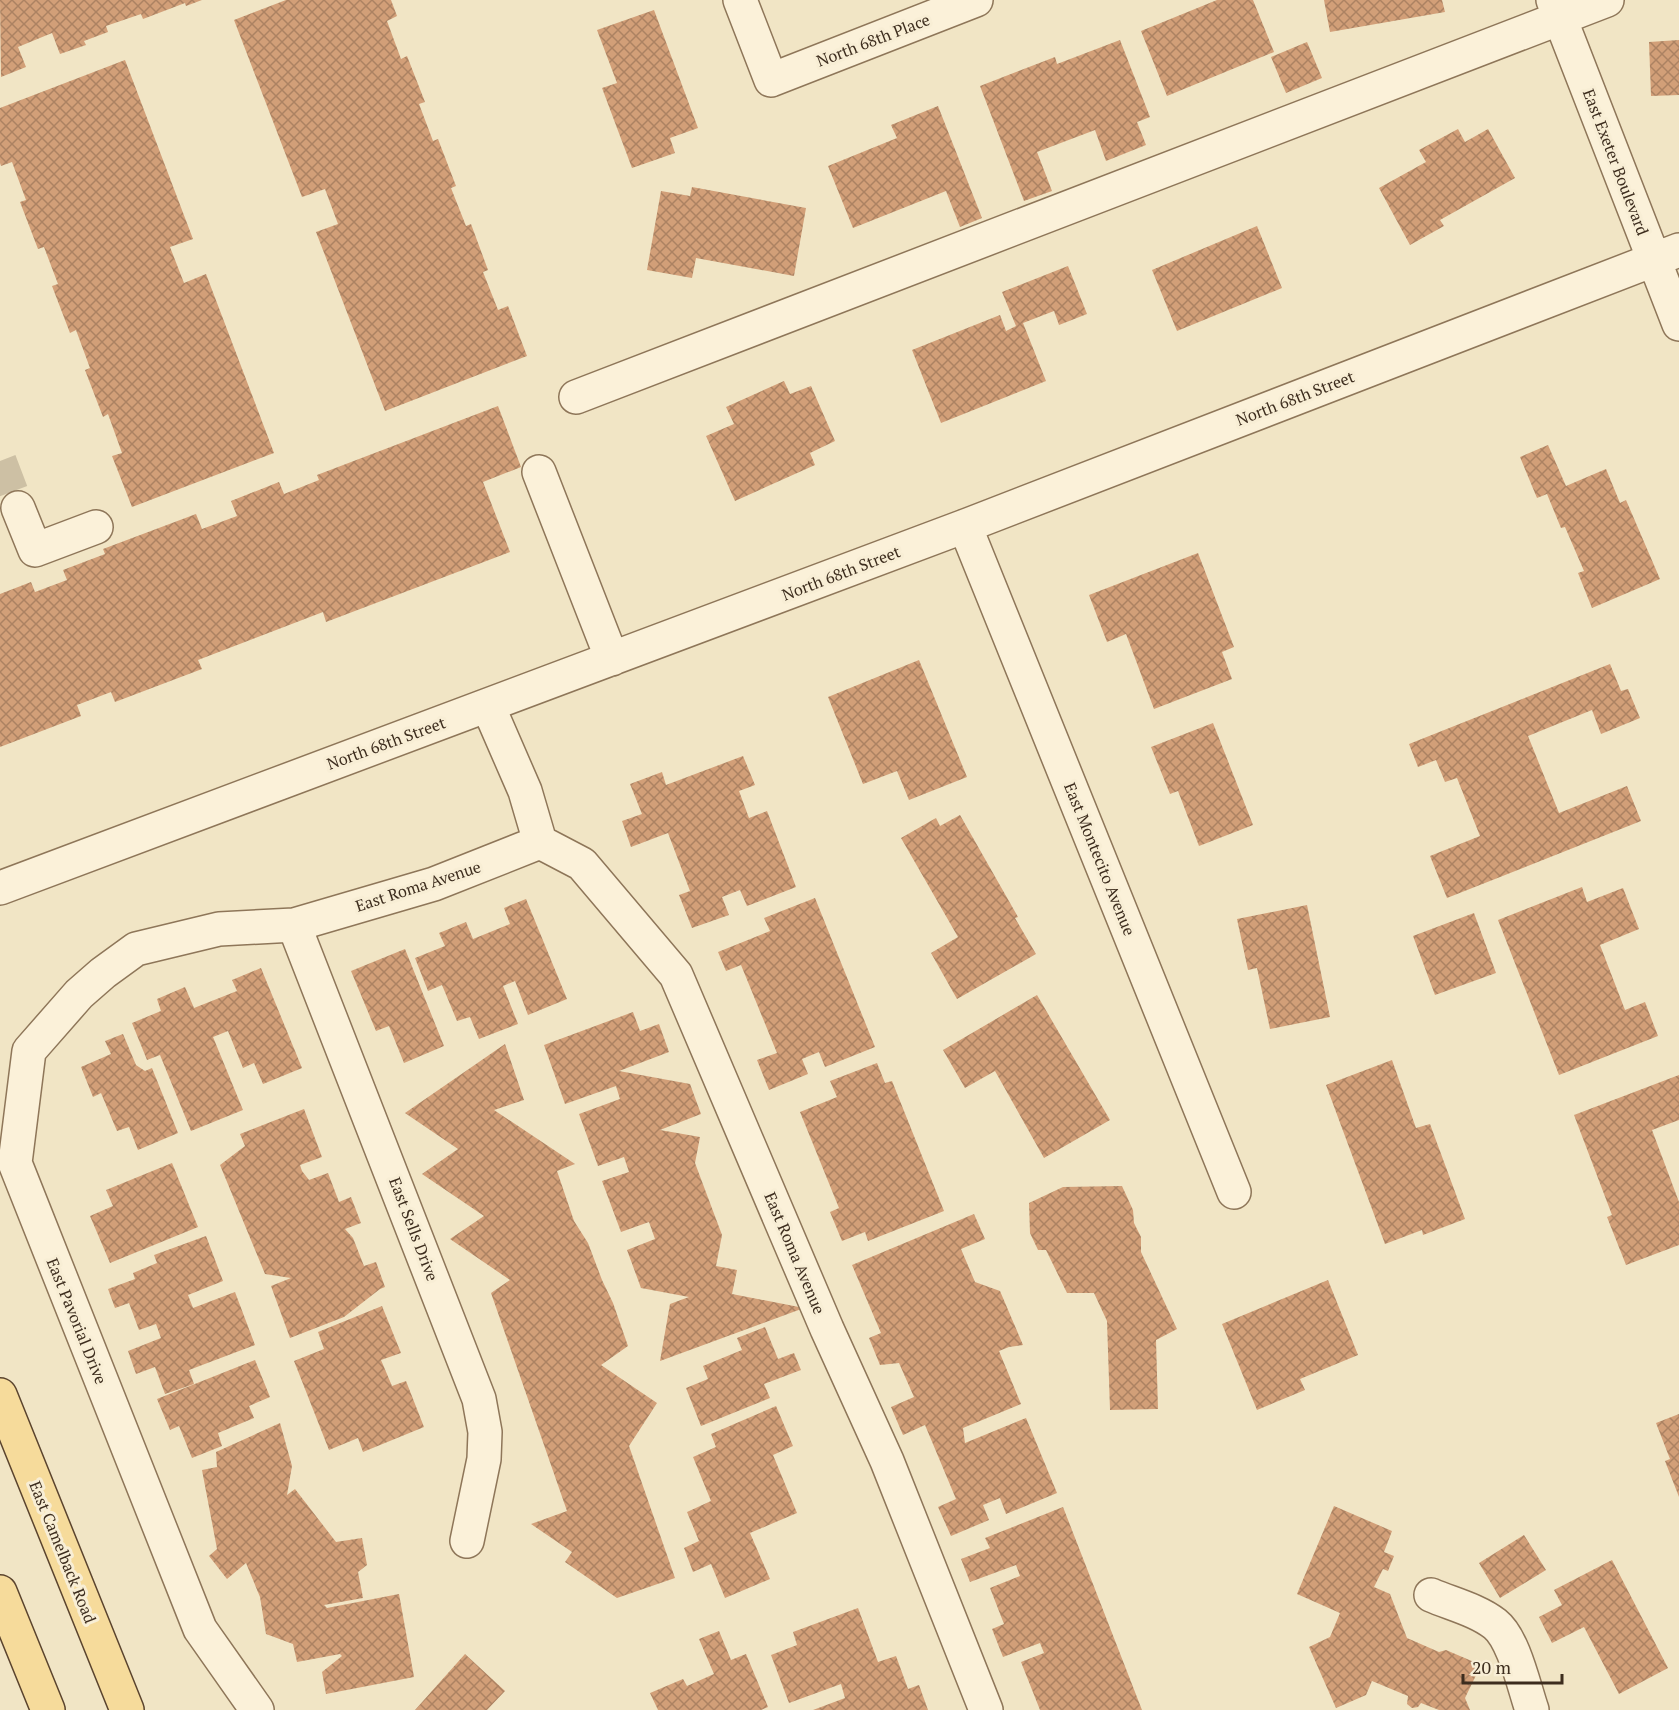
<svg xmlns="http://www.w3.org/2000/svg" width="1679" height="1710" font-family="'PT Serif',serif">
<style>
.building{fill:url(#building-cross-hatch)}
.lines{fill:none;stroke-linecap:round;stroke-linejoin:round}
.minor-tunnel{stroke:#cdc0a4;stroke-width:33;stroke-dasharray:33 16;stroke-linecap:butt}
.minor-casing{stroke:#8e7659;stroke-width:36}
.major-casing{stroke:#5b442e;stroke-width:36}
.minor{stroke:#fbf1d9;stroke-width:33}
.major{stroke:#f6db9b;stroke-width:33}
.labels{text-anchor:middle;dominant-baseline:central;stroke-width:6;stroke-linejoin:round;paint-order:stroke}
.street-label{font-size:16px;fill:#3d2d1e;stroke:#f8eed5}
</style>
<defs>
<pattern id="building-cross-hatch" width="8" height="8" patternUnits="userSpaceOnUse" patternTransform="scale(1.5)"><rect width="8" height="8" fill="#d29f78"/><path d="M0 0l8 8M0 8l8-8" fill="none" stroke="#ac8262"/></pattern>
</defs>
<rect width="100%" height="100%" fill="#f1e5c5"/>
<path class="building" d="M 0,0 L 202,0 L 186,6 L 185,3 L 143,19 L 141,14 L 106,26 L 108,32 L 84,41 L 86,45 L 60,54 L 52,33 L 18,47 L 26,67 L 1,77 Z
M 286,0 L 391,0 L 397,16 L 387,21 L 401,59 L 407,56 L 425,102 L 419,104 L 433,141 L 438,139 L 456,186 L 451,188 L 466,226 L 471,224 L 488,270 L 483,272 L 498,310 L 508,306 L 527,356 L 385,411 L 316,232 L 338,224 L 325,189 L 302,197 L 234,20 Z
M 1217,0 L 1253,0 L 1274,52 L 1167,96 L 1141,31 Z
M 1324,0 L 1442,0 L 1445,12 L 1330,32 Z
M 654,10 L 698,128 L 670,138 L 675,153 L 632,168 L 602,88 L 617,83 L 597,30 Z
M 1120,40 L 1150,117 L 1137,122 L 1146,145 L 1106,161 L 1095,130 L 1037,152 L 1052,191 L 1024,201 L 980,86 L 1055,57 L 1057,64 Z
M 1679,40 L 1679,95 L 1651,96 L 1649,42 Z
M 1307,42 L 1322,78 L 1286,93 L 1271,57 Z
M 125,60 L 193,239 L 170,247 L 184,283 L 206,274 L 274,453 L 132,507 L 112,456 L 122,453 L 108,414 L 103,417 L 85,370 L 90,368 L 76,330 L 70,333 L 52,286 L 58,284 L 44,247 L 38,249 L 20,202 L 26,200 L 12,162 L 1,166 L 0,163 L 0,108 Z
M 938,106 L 982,218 L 960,227 L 946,191 L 853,228 L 828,166 L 897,138 L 891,125 Z
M 1458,129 L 1465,142 L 1488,129 L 1515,178 L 1440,220 L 1444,226 L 1410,245 L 1379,188 L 1426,162 L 1419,150 Z
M 692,187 L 806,208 L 794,276 L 696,258 L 692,278 L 647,270 L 661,191 L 690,196 Z
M 1257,226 L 1282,288 L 1177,331 L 1152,270 Z
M 1068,266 L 1087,314 L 1059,325 L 1054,311 L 1023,323 L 1046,381 L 941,423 L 912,350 L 1000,315 L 1006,331 L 1016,326 L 1002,292 Z
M 784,381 L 790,394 L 811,386 L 835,441 L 810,453 L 815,465 L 735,501 L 706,436 L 734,424 L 726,407 Z
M 498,406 L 521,467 L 483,482 L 510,552 L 326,622 L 323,612 L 198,660 L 202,669 L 115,702 L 111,692 L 77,705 L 81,716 L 0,747 L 0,594 L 31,582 L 35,592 L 67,580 L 63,570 L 105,554 L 103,549 L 196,514 L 202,529 L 237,516 L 231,501 L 279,482 L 284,494 L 319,480 L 317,475 Z
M 1548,445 L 1566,486 L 1606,469 L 1620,503 L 1626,500 L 1660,579 L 1592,608 L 1578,573 L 1584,571 L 1565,527 L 1561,528 L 1547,494 L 1537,498 L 1520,457 Z
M 1198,553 L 1234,647 L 1222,652 L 1232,679 L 1154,709 L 1126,634 L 1107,642 L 1089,595 Z
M 919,660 L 967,777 L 909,800 L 897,771 L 863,784 L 828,697 Z
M 1610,664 L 1621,691 L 1628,689 L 1640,718 L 1601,734 L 1592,710 L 1528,736 L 1559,813 L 1627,786 L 1641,821 L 1447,898 L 1430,856 L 1480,836 L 1457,778 L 1445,782 L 1436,760 L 1418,767 L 1409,744 Z
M 1213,723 L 1253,825 L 1199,846 L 1178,791 L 1170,794 L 1151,747 Z
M 743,756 L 755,785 L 739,791 L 749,818 L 767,811 L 796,887 L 747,906 L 740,890 L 722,897 L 729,915 L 692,928 L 679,895 L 690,891 L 668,833 L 631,847 L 622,821 L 642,814 L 630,784 L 662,772 L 666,785 Z
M 960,815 L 1018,917 L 1015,918 L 1036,954 L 957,999 L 931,953 L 958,937 L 901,838 L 936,818 L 940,826 Z
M 1582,887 L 1587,902 L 1623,888 L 1639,929 L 1600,945 L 1625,1010 L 1645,1002 L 1658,1036 L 1559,1075 L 1498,920 Z
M 815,898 L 875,1047 L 825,1067 L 819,1052 L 802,1059 L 808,1074 L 769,1090 L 757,1060 L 777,1053 L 741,965 L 726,971 L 718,952 L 770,931 L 764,918 Z
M 526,899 L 567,999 L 528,1015 L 515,981 L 503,986 L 518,1024 L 479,1039 L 470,1017 L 457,1021 L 442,985 L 428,991 L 415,958 L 445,946 L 439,933 L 466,922 L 473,939 L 510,924 L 504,908 Z
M 1307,905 L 1330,1017 L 1270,1029 L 1257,968 L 1248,970 L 1237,919 Z
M 1474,913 L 1496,973 L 1435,995 L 1413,936 Z
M 405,949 L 444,1046 L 404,1063 L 389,1026 L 376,1031 L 351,971 Z
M 261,968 L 302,1068 L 263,1084 L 254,1063 L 243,1068 L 228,1031 L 213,1037 L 243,1110 L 191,1131 L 160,1055 L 147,1060 L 132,1023 L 161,1011 L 157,999 L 185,987 L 194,1008 L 237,991 L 232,980 Z
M 1037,995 L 1110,1120 L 1044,1158 L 995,1071 L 965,1088 L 943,1050 Z
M 633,1012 L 640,1031 L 659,1024 L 669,1052 L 619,1071 L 690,1084 L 701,1114 L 660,1130 L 700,1137 L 695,1163 L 722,1235 L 716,1266 L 737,1270 L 732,1294 L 804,1308 L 660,1361 L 670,1304 L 689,1297 L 641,1288 L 627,1250 L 655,1239 L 649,1222 L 621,1232 L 602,1181 L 629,1172 L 624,1157 L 598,1166 L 579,1114 L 620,1099 L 616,1086 L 565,1104 L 544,1045 Z
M 123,1034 L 136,1065 L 145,1071 L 152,1068 L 178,1133 L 138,1150 L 129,1127 L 117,1131 L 101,1093 L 93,1097 L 81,1067 L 111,1054 L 105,1041 Z
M 505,1044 L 524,1100 L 494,1110 L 575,1164 L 557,1171 L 574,1221 L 588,1243 L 602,1280 L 613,1303 L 628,1346 L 601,1365 L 657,1403 L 629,1446 L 675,1578 L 617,1598 L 565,1562 L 572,1552 L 531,1524 L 567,1511 L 491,1293 L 510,1280 L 450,1239 L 484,1216 L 422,1174 L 458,1149 L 405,1113 Z
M 1392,1060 L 1416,1128 L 1430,1124 L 1465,1219 L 1423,1235 L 1422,1230 L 1385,1244 L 1326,1085 Z
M 877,1063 L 885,1083 L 892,1081 L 944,1211 L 868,1241 L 865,1232 L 842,1241 L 830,1212 L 839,1208 L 800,1112 L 837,1097 L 830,1081 Z
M 1679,1075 L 1679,1120 L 1652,1130 L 1679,1202 L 1679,1245 L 1626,1265 L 1607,1217 L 1612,1215 L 1574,1115 Z
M 304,1109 L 322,1157 L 300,1165 L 302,1171 L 309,1180 L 328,1173 L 339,1202 L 351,1197 L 361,1223 L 345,1229 L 353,1238 L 364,1266 L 376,1262 L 385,1287 L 380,1289 L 344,1317 L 290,1338 L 271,1286 L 291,1278 L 265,1274 L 220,1165 L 245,1146 L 240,1134 Z
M 172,1163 L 198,1227 L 110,1263 L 90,1216 L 113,1206 L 106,1190 Z
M 1122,1186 L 1133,1210 L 1134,1223 L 1141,1237 L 1141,1252 L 1177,1329 L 1156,1340 L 1158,1409 L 1110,1410 L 1107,1321 L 1094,1293 L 1067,1293 L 1046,1250 L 1038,1250 L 1030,1233 L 1029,1203 L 1063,1187 Z
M 974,1214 L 985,1239 L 961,1249 L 975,1282 L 1000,1291 L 1023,1345 L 1009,1347 L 999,1351 L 1021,1404 L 963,1428 L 965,1443 L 1026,1418 L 1057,1493 L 1006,1514 L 1000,1498 L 983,1505 L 989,1520 L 951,1536 L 938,1507 L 956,1499 L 925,1425 L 903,1435 L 891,1407 L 914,1397 L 899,1363 L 880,1365 L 869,1338 L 881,1333 L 852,1265 Z
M 206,1236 L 223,1281 L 188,1295 L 193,1308 L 235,1292 L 255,1345 L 189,1370 L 194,1384 L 165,1394 L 155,1367 L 136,1374 L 128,1351 L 161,1338 L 156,1324 L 139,1330 L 129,1303 L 115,1308 L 108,1289 L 135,1279 L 133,1273 L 157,1263 L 154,1255 Z
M 1328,1280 L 1358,1355 L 1300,1379 L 1305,1390 L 1257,1410 L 1222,1324 Z
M 382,1306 L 401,1353 L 381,1360 L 392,1386 L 406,1381 L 424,1427 L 363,1452 L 358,1438 L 329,1450 L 294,1361 L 324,1349 L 318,1332 Z
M 765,1327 L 778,1359 L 794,1353 L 801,1370 L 764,1384 L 770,1398 L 701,1426 L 686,1388 L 708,1379 L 703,1366 L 742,1350 L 737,1338 Z
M 255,1360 L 270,1397 L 249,1406 L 254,1418 L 218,1433 L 222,1446 L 192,1458 L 179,1426 L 170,1430 L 157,1399 Z
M 776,1406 L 793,1446 L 773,1455 L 797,1513 L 750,1533 L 770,1579 L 725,1598 L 711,1564 L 693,1572 L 684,1548 L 699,1541 L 687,1512 L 711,1501 L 693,1457 L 716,1447 L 711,1434 Z
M 1679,1414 L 1679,1497 L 1665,1461 L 1670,1459 L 1656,1423 Z
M 280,1423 L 292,1466 L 287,1495 L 295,1489 L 336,1542 L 362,1538 L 367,1565 L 358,1572 L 363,1598 L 324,1605 L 327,1608 L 399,1594 L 414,1677 L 326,1694 L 322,1672 L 342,1656 L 340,1654 L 297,1662 L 293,1644 L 266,1634 L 260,1597 L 246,1563 L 227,1579 L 209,1556 L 217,1549 L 202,1470 L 217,1467 L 216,1452 Z
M 1334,1506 L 1392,1531 L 1384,1552 L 1394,1556 L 1388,1571 L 1383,1569 L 1374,1587 L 1390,1594 L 1407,1638 L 1439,1652 L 1446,1650 L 1481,1665 L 1465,1698 L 1470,1710 L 1439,1710 L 1421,1703 L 1418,1707 L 1412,1708 L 1407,1704 L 1408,1696 L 1372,1681 L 1366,1695 L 1336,1708 L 1309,1647 L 1330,1637 L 1340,1613 L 1297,1594 Z
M 1063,1507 L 1142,1710 L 1040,1710 L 1021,1662 L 1044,1653 L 1040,1643 L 1003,1657 L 992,1629 L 1004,1624 L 990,1588 L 1020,1576 L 1016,1565 L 970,1582 L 961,1559 L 990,1548 L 985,1538 Z
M 1524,1535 L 1546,1570 L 1500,1598 L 1479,1563 Z
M 1612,1560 L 1668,1668 L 1619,1694 L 1584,1627 L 1552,1643 L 1539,1617 L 1562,1605 L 1554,1590 Z
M 858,1608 L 878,1662 L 896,1656 L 908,1689 L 919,1685 L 928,1710 L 813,1710 L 845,1698 L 841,1684 L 789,1703 L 771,1655 L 797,1645 L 793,1632 Z
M 719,1631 L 731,1660 L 746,1654 L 768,1707 L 761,1710 L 658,1710 L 650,1693 L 683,1679 L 687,1686 L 714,1674 L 699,1639 Z
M 465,1654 L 505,1691 L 487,1710 L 415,1710 Z"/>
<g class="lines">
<path class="minor-tunnel" d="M 0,461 L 18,508"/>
<g class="minor-casing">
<path id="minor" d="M 740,0 L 771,80 L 976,0
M 1553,0 L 1679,324
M 576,397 L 1607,0
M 539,472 L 612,659
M 18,508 L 35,550 L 96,527
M 965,526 L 1234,1192
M 488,706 L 525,791 L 540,842
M 0,888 L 965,526 L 1679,250
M 294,925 L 479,1399 L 485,1432 L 484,1459 L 467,1541
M 1431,1595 C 1452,1604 1477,1610 1495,1624 C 1514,1639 1524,1687 1532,1710
M 257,1710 L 200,1629 L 15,1163 L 29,1051 L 79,994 L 103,973 L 136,949 L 219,929 L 294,925 L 434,884 L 540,842 L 582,864 L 676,975 L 827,1329 L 887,1461 L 986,1710"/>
</g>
<g class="major-casing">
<path id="major" d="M 0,1395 L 127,1710
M 0,1592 L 48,1710"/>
</g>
<use href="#minor" class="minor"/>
<use href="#major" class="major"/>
</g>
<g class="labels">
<g class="street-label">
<text transform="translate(873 40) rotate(-21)">North 68th Place</text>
<text transform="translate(1616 162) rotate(69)">East Exeter Boulevard</text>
<text transform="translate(1295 398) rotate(-21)">North 68th Street</text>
<text transform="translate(841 573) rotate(-21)">North 68th Street</text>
<text transform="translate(386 743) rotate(-20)">North 68th Street</text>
<text transform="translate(1100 859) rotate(68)">East Montecito Avenue</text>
<text transform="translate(418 886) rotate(-18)">East Roma Avenue</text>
<text transform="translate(414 1229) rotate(69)">East Sells Drive</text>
<text transform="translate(795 1253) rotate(67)">East Roma Avenue</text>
<text transform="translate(77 1321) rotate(68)">East Pavorial Drive</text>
<text transform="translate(63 1552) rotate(68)">East Camelback Road</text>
</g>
</g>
<path d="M1463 1674v9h99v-9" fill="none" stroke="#3d2d1e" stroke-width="3"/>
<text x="1472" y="1674" font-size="18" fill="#3d2d1e" stroke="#f8eed5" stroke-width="4.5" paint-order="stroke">20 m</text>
</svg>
